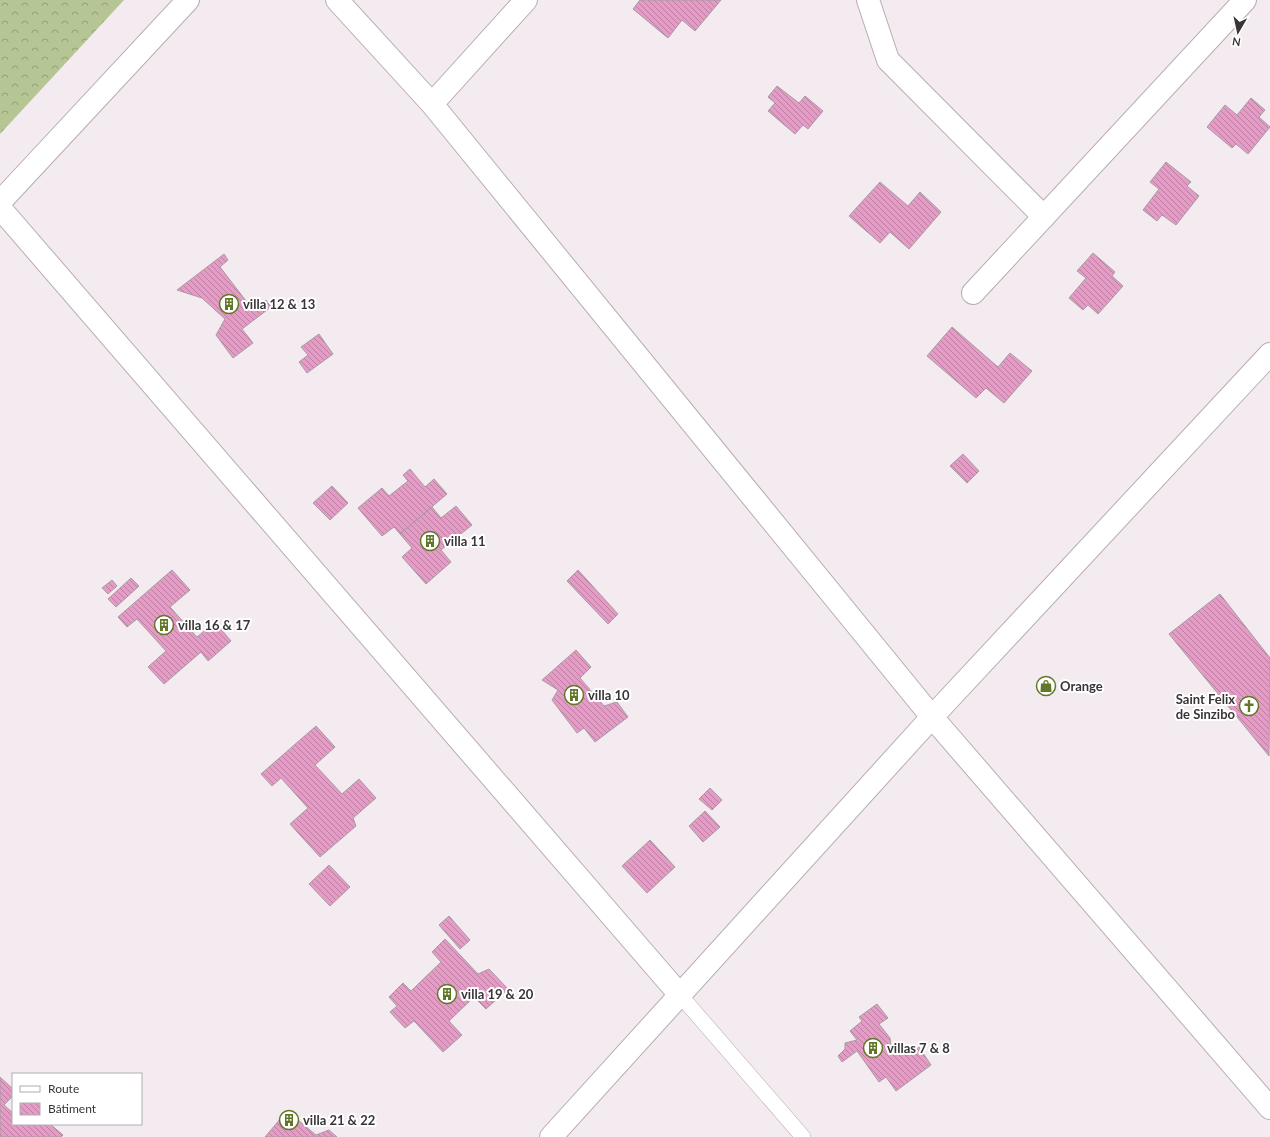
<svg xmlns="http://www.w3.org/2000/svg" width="1270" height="1137" font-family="Lato,sans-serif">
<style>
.forest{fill:url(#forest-crowns)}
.building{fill:url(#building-back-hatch);stroke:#a59da1}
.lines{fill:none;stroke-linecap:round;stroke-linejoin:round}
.service-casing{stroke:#b6adb1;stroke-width:16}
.minor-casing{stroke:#b6adb1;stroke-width:24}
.service{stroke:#fff;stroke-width:15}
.minor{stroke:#fff;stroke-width:22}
.labels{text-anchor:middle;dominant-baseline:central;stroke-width:4;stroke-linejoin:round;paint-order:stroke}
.poi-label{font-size:13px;font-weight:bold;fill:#383536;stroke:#fff;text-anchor:start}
</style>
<defs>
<pattern id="forest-crowns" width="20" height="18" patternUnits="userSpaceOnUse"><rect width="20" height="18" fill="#b5c593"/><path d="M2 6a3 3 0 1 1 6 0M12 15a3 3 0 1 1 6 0" fill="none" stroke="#94a179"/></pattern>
<pattern id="building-back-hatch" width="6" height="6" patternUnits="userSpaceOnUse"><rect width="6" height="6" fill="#e69bc6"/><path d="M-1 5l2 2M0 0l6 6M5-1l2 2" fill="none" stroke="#bb7fa2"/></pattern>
</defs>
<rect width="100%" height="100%" fill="#f4ebf0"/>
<path class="forest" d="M 0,0 L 124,0 L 0,134 Z"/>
<path class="building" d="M 640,0 L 721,0 L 695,31 L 682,20 L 668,38 L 633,9 Z
M 777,86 L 799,103 L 805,96 L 823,111 L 808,129 L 803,125 L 795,134 L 768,111 L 775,103 L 768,97 Z
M 1251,98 L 1265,110 L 1259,117 L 1270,127 L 1248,154 L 1236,144 L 1232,148 L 1207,127 L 1225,105 L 1237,115 Z
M 1166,162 L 1191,182 L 1187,186 L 1199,196 L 1176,225 L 1162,215 L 1157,221 L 1143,210 L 1159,189 L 1150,182 Z
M 880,182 L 908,206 L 920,192 L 941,212 L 909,249 L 890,232 L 880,243 L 849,216 Z
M 1093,253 L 1115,272 L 1112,276 L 1123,286 L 1098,314 L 1088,305 L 1083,310 L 1069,298 L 1086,278 L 1077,271 Z
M 224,254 L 228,260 L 220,267 L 253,310 L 266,300 L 271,307 L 242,329 L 253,343 L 233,358 L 216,335 L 225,319 L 202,298 L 177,290 Z
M 952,327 L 998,367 L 1010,353 L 1032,371 L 1004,403 L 986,388 L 976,398 L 927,356 Z
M 319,334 L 333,354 L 307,373 L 299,362 L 308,355 L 301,347 Z
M 963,454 L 979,471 L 967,483 L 950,466 Z
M 410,469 L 425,487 L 434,479 L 447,494 L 400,534 L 394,527 L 382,536 L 358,508 L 382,488 L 389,496 L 408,481 L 403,475 Z
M 332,486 L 348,503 L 330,520 L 313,503 Z
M 456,506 L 472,525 L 441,550 L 451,562 L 426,584 L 402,557 L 412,548 L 400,534 L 432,507 L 441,518 Z
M 172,570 L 190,590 L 170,607 L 197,637 L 215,622 L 231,641 L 208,661 L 201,652 L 164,684 L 148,667 L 166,651 L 137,619 L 127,627 L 118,617 Z
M 578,570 L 618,614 L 608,624 L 567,581 Z
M 131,578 L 139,586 L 116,607 L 108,599 Z
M 112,580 L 117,586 L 108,594 L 102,588 Z
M 1220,594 L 1270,658 L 1269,756 L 1169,634 Z
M 576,650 L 591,667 L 580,678 L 604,706 L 617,702 L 628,717 L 595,742 L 584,728 L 577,733 L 552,700 L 558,690 L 542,680 Z
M 1046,677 L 1055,685 L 1047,695 L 1037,687 Z
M 316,726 L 335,747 L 315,765 L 342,794 L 359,779 L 376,798 L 353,818 L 356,826 L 320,857 L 290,824 L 308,808 L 281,778 L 272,786 L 261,774 Z
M 710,788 L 722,800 L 712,810 L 699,799 Z
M 705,811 L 720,827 L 703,842 L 689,826 Z
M 650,840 L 675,867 L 647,893 L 622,866 Z
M 329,865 L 350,887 L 330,906 L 309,884 Z
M 449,916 L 470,940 L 460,949 L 439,925 Z
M 445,939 L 478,974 L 489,969 L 508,989 L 486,1009 L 474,997 L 449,1021 L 462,1035 L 443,1052 L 414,1021 L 405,1028 L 390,1012 L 397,1006 L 389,997 L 403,983 L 411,991 L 441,962 L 432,952 Z
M 877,1004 L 888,1018 L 879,1024 L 890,1038 L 891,1046 L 900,1047 L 907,1056 L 919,1047 L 931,1065 L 896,1091 L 886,1077 L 879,1082 L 857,1051 L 842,1062 L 838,1056 L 845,1049 L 845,1043 L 857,1040 L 850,1031 L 862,1021 L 859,1017 Z
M 0,1077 L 13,1089 L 13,1096 L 4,1105 L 13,1113 L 13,1124 L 25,1124 L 28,1126 L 30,1124 L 50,1124 L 63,1135 L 61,1137 L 0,1137 Z
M 287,1111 L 316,1135 L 329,1130 L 337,1137 L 265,1137 Z"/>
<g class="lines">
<g class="service-casing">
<path id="service" d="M 680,995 L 803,1137"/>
</g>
<g class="minor-casing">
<path id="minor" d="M 337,0 L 432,104 L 932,717 L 1270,1108
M 868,0 L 888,60 L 1044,217
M 432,104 L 526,0
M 0,202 L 188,0
M 0,208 L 680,995
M 973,293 L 1245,0
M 551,1137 L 932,717 L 1270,354"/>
</g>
<use href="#service" class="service"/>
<use href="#minor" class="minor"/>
</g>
<defs>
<g id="building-ring" transform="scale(1)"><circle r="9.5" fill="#fff" stroke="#627727" stroke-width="1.5"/><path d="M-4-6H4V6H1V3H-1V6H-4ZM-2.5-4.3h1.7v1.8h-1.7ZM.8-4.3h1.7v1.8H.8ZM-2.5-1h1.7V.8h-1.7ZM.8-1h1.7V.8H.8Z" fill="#627727"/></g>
<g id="shop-ring" transform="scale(1)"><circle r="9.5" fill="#fff" stroke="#627727" stroke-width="1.5"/><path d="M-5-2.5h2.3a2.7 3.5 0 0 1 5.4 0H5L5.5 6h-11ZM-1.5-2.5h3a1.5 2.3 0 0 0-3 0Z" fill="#627727"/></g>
<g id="church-ring" transform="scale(1)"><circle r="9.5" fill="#fff" stroke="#627727" stroke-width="1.5"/><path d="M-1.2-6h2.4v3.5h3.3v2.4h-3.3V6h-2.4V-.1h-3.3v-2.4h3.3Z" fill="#627727"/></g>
</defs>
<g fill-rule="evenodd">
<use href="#building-ring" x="229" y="304"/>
<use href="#building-ring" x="430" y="541"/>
<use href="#building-ring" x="164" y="625"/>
<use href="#shop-ring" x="1046" y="686"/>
<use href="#building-ring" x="574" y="695"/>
<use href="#church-ring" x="1249" y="706"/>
<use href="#building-ring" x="447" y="994"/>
<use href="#building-ring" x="873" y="1048"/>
<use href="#building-ring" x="289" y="1120"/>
</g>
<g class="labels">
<g class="poi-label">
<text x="243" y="304">villa 12 &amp; 13</text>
<text x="444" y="541">villa 11</text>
<text x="178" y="625">villa 16 &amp; 17</text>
<text x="1060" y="686">Orange</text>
<text x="588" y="695">villa 10</text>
<text x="1235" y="699" text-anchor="end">Saint Felix<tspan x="1235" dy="15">de Sinzibo</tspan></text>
<text x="461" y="994">villa 19 &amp; 20</text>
<text x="887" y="1048">villas 7 &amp; 8</text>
<text x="303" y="1120">villa 21 &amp; 22</text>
</g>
</g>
<rect x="12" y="1073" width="130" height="52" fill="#ffffff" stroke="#afaeaf"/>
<rect x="20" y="1086" width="20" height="6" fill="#ffffff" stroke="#afaeaf"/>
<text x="48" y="1093" font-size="12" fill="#383536">Route</text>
<rect x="20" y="1103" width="20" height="12" fill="url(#building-back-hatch)" stroke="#afaeaf"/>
<text x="48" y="1113" font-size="12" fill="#383536">Bâtiment</text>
<g transform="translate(1238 32) rotate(189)" stroke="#ffffff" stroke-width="3" paint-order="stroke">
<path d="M0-3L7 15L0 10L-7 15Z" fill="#383536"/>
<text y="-6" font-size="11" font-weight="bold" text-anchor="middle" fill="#383536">N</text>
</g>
</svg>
